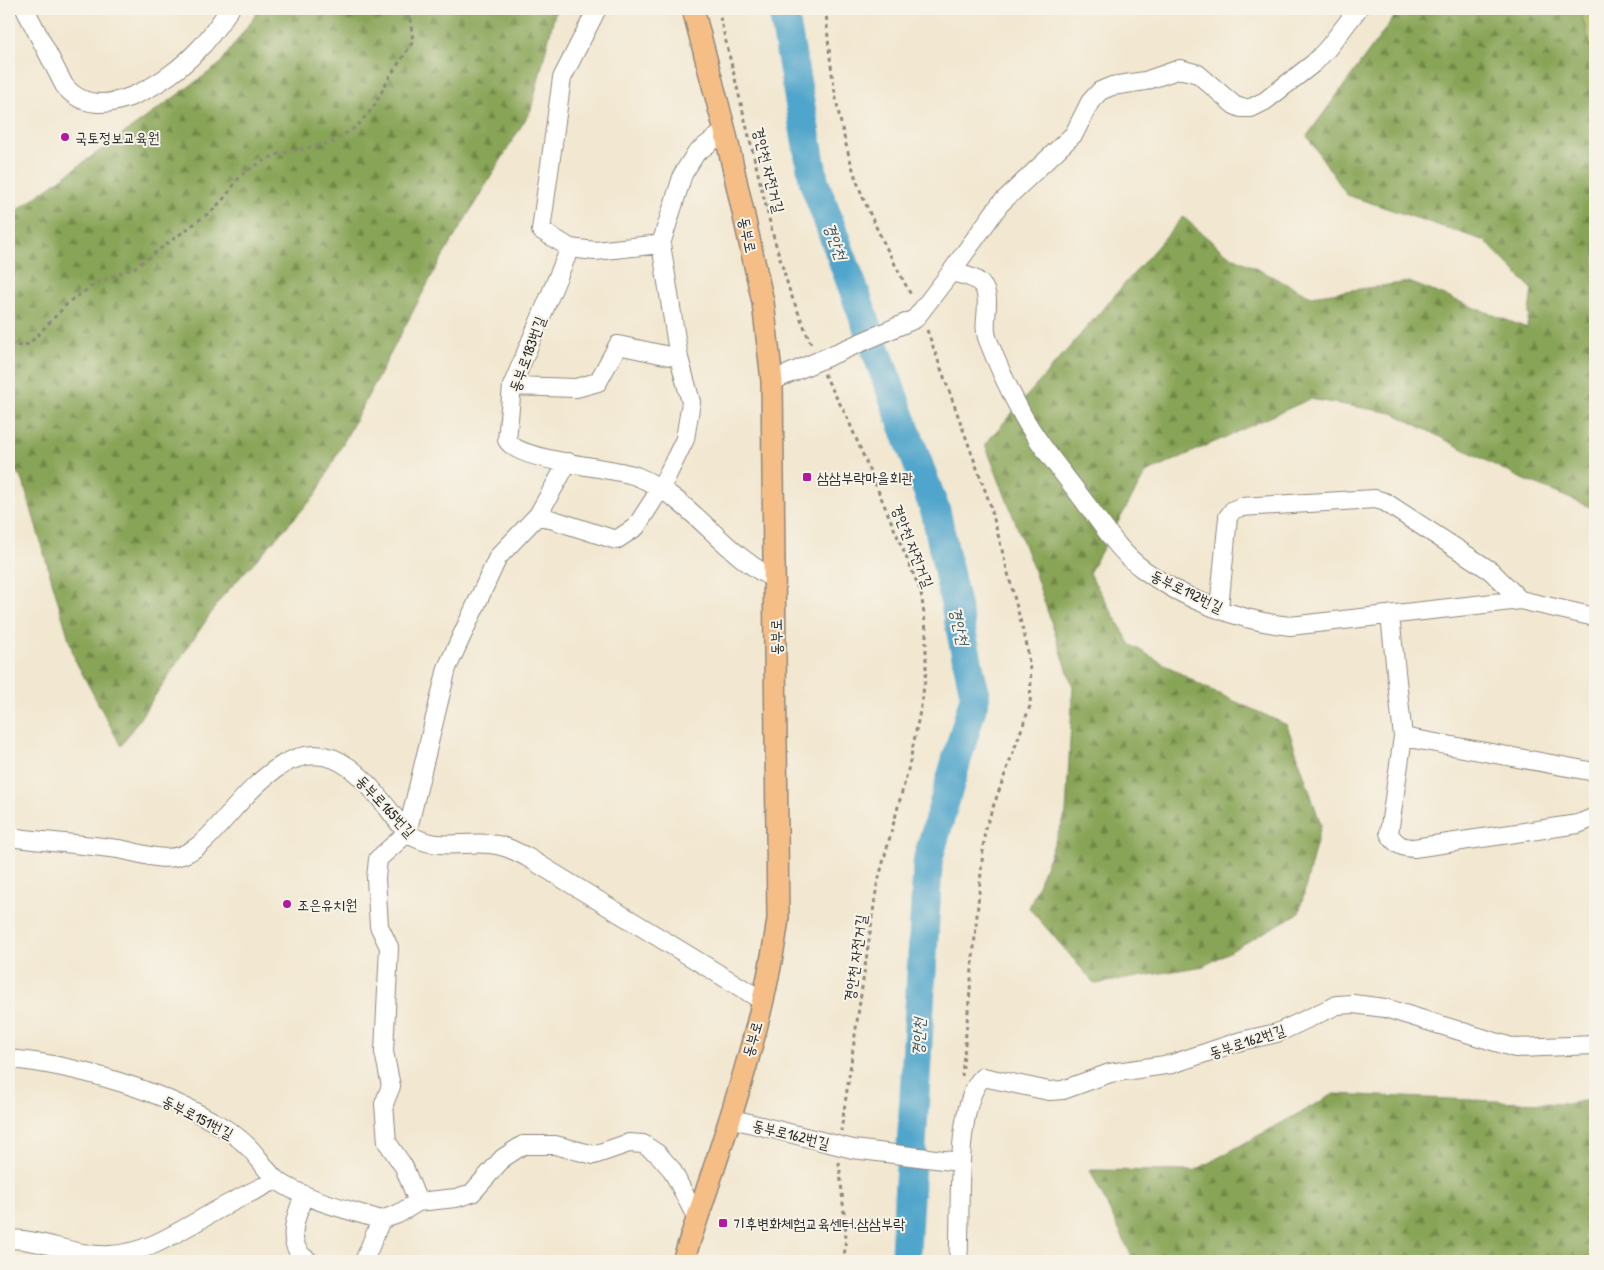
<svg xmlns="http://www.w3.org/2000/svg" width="1604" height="1270" font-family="'Patrick Hand','Poor Story',sans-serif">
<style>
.grass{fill:url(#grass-dots);stroke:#6b7446}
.forest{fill:url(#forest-firs);stroke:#5a6840}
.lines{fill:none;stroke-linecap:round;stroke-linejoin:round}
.river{stroke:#4fa5cb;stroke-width:30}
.minor-casing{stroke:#8e897e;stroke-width:20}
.major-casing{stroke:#8e897e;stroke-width:24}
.path{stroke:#8e897e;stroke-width:3;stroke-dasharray:4 4;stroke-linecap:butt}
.minor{stroke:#fff;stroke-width:18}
.major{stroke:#f6be87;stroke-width:21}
.poi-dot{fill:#b5179e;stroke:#f7f3e8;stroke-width:2}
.labels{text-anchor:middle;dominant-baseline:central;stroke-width:4;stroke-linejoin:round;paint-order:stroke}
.poi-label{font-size:15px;fill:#2b2b2b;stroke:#f7f3e8;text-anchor:start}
.street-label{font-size:15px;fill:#2b2b2b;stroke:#f7f3e8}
.water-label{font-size:16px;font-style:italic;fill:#385663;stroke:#f7f3e8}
</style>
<defs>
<pattern id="grass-dots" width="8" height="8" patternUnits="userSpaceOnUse" patternTransform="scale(1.25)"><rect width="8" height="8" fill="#abbd60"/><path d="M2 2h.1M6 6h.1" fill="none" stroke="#8b9a4f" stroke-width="1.8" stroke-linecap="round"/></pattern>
<pattern id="forest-firs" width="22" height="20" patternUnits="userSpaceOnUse" patternTransform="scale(1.25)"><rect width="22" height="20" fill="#88a456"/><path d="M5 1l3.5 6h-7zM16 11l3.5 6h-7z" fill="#6f8647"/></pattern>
</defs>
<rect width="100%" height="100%" fill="#f7f3e8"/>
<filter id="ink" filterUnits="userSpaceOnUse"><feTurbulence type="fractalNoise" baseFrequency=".02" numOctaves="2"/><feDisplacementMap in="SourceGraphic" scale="10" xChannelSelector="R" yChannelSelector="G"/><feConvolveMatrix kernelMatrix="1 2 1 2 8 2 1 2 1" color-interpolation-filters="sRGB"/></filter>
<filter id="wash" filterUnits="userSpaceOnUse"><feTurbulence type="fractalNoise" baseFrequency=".0096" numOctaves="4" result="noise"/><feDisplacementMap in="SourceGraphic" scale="20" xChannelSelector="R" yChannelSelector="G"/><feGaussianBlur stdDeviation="1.12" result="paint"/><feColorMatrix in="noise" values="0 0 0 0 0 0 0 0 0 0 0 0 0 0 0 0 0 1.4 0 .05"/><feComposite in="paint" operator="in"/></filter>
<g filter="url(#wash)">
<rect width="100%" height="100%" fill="#f2e7d0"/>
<path class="grass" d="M 1580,9 L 1595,9 L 1595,62 Z"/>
<path class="forest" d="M 260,9 L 556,9 L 531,110 L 437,266 L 315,496 L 222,597 L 121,746 L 75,660 L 23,481 L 9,462 L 9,202 L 16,211 L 219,65 Z
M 1400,9 L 1580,9 L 1595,62 L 1595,509 L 1518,477 L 1393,413 L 1310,399 L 1146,473 L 1089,573 L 1131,645 L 1206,688 L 1287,725 L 1321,825 L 1299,913 L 1204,966 L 1095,984 L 1029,908 L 1066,813 L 1073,687 L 1032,565 L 985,444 L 1183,217 L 1225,253 L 1311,296 L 1409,282 L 1527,328 L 1532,289 L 1485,241 L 1347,195 L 1307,136 Z
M 1334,1094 L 1566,1104 L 1595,1099 L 1595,1261 L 1134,1261 L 1090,1170 L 1194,1171 Z"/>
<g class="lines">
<path class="river" d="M 783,9 L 814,182 L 936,513 L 975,696 L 928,859 L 905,1261"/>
</g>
</g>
<g filter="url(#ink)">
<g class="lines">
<g class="minor-casing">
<path id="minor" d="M 25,9 L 64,85 C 98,130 171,80 199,49 C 211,37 220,22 230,9
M 725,131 L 696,153 L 683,174 L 661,244 L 595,251 L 570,248 L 512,386 L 507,440 C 519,462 608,466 636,476 C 692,498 722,554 775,579
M 570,248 L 541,230 L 562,78 L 597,9
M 951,272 L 1000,204 L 1074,134 L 1090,102 L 1100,91 L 1112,86 L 1145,81 L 1180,69 L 1198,74 L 1234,105 L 1241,108 L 1251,108 L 1265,101 L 1314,63 L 1328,48 L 1358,9
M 772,381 L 915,319 L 951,272 C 963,275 978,277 984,288 C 992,303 981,324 988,340 C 998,366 1010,392 1023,416 C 1040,447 1066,476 1087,505 C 1104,527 1120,553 1144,570 C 1185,600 1240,621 1290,626 L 1520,600 L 1595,617
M 512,386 L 576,388 L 598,382 L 618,345 L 679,358
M 538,515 L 616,540 L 636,527 L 661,488 L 685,439 L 691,402 L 679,358 L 661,244
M 1219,608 L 1228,517 L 1233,510 L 1241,507 L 1375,499 L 1385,502 L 1491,571 L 1520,600
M 1390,616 L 1403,737 L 1389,833 C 1395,844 1402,848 1414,848 L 1578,824 L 1595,817
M 1403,737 L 1595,772
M 9,837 C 45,842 82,844 118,849 C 138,852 162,863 182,855 C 202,848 216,828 230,813 C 260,779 302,732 350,768 C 372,785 390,812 407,833 C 435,852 460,841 490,844 C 504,845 515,851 527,857 L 763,1001
M 9,1059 C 77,1065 166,1092 224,1128 C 237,1136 249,1146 258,1158 C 264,1165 270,1176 278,1181 C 308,1201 347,1209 381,1220 L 364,1261
M 729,1118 L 853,1149 L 960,1162
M 304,1195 C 296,1216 283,1246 309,1261
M 418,1202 L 404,1167 L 387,1142 L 384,1104 L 391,1086 L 384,1052 L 389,947 L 379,926 L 376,878 L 378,859 L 407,833 L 447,668 L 498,557 L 538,515 L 568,462
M 381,1220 L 398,1214 L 418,1202 L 456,1198 L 472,1193 L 503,1158 L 523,1145 L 555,1145 L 594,1155 L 629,1143 L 643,1144 L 658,1154 L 672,1170 L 697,1219
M 9,1239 C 43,1239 76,1257 110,1255 C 147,1253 174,1234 205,1217 C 228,1203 252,1192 276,1180
M 958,1261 C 962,1220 953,1104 983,1077 L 1049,1091 L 1063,1090 L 1110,1073 L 1172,1064 L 1241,1041 L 1277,1033 L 1337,1005 L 1353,1004 L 1385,1008 L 1515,1048 L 1595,1045"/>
</g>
<g class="major-casing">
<path id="major" d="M 683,1261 C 720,1149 762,1036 778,919 L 772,381 L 763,302 L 725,131 L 693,9"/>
</g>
<path class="path" d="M 718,9 L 773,235 L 790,292 L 812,346
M 826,9 C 829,69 840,138 862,195 C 876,230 895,264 912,297
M 927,330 L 990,504 L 1027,646 L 1031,679 L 1030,706 L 985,829 L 962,1076
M 9,344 L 20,346 L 29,344 L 70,301 L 100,281 L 134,268 L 213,210 L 226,196 L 241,175 L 251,168 L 275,155 L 333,142 L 356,127 L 373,108 L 390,76 L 413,42 L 409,9
M 824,374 L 847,417 L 921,592 L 926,630 L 926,671 L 922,701 L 909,766 L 877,885 L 841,1131
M 839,1162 L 846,1233 L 844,1261"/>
<use href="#minor" class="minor"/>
<use href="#major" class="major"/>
</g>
</g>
<g class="poi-dot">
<circle cx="65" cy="137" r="5"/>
<rect x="802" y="472" width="10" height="10" rx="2.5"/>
<circle cx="287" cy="904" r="5"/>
<rect x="718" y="1218" width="10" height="10" rx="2.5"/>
</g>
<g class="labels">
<g class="poi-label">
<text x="75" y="137">국토정보교육원</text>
<text x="817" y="477">삼삼부락마을회관</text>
<text x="297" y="904">조은유치원</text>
<text x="733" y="1223">기후변화체험교육센터.삼삼부락</text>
</g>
<g class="street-label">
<text transform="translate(769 170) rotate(76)">경안천 자전거길</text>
<text transform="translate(748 235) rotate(78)">동부로</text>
<text transform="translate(527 354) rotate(-70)">동부로183번길</text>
<text transform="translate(913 546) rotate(68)">경안천 자전거길</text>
<text transform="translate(1187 591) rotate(26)">동부로192번길</text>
<text transform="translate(776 637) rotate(-91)">동부로</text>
<text transform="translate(386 806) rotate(47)">동부로165번길</text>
<text transform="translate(855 958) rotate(-82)">경안천 자전거길</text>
<text transform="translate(752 1039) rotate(-74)">동부로</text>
<text transform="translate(1247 1041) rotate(-18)">동부로162번길</text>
<text transform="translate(198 1117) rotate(27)">동부로151번길</text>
<text transform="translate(791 1134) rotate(14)">동부로162번길</text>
</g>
<g class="water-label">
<text transform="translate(836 241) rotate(70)">경안천</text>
<text transform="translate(960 626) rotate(78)">경안천</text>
<text transform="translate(918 1037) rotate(-87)">경안천</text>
</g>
</g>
<rect width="1604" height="1270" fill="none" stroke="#f7f3e8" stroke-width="30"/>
</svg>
